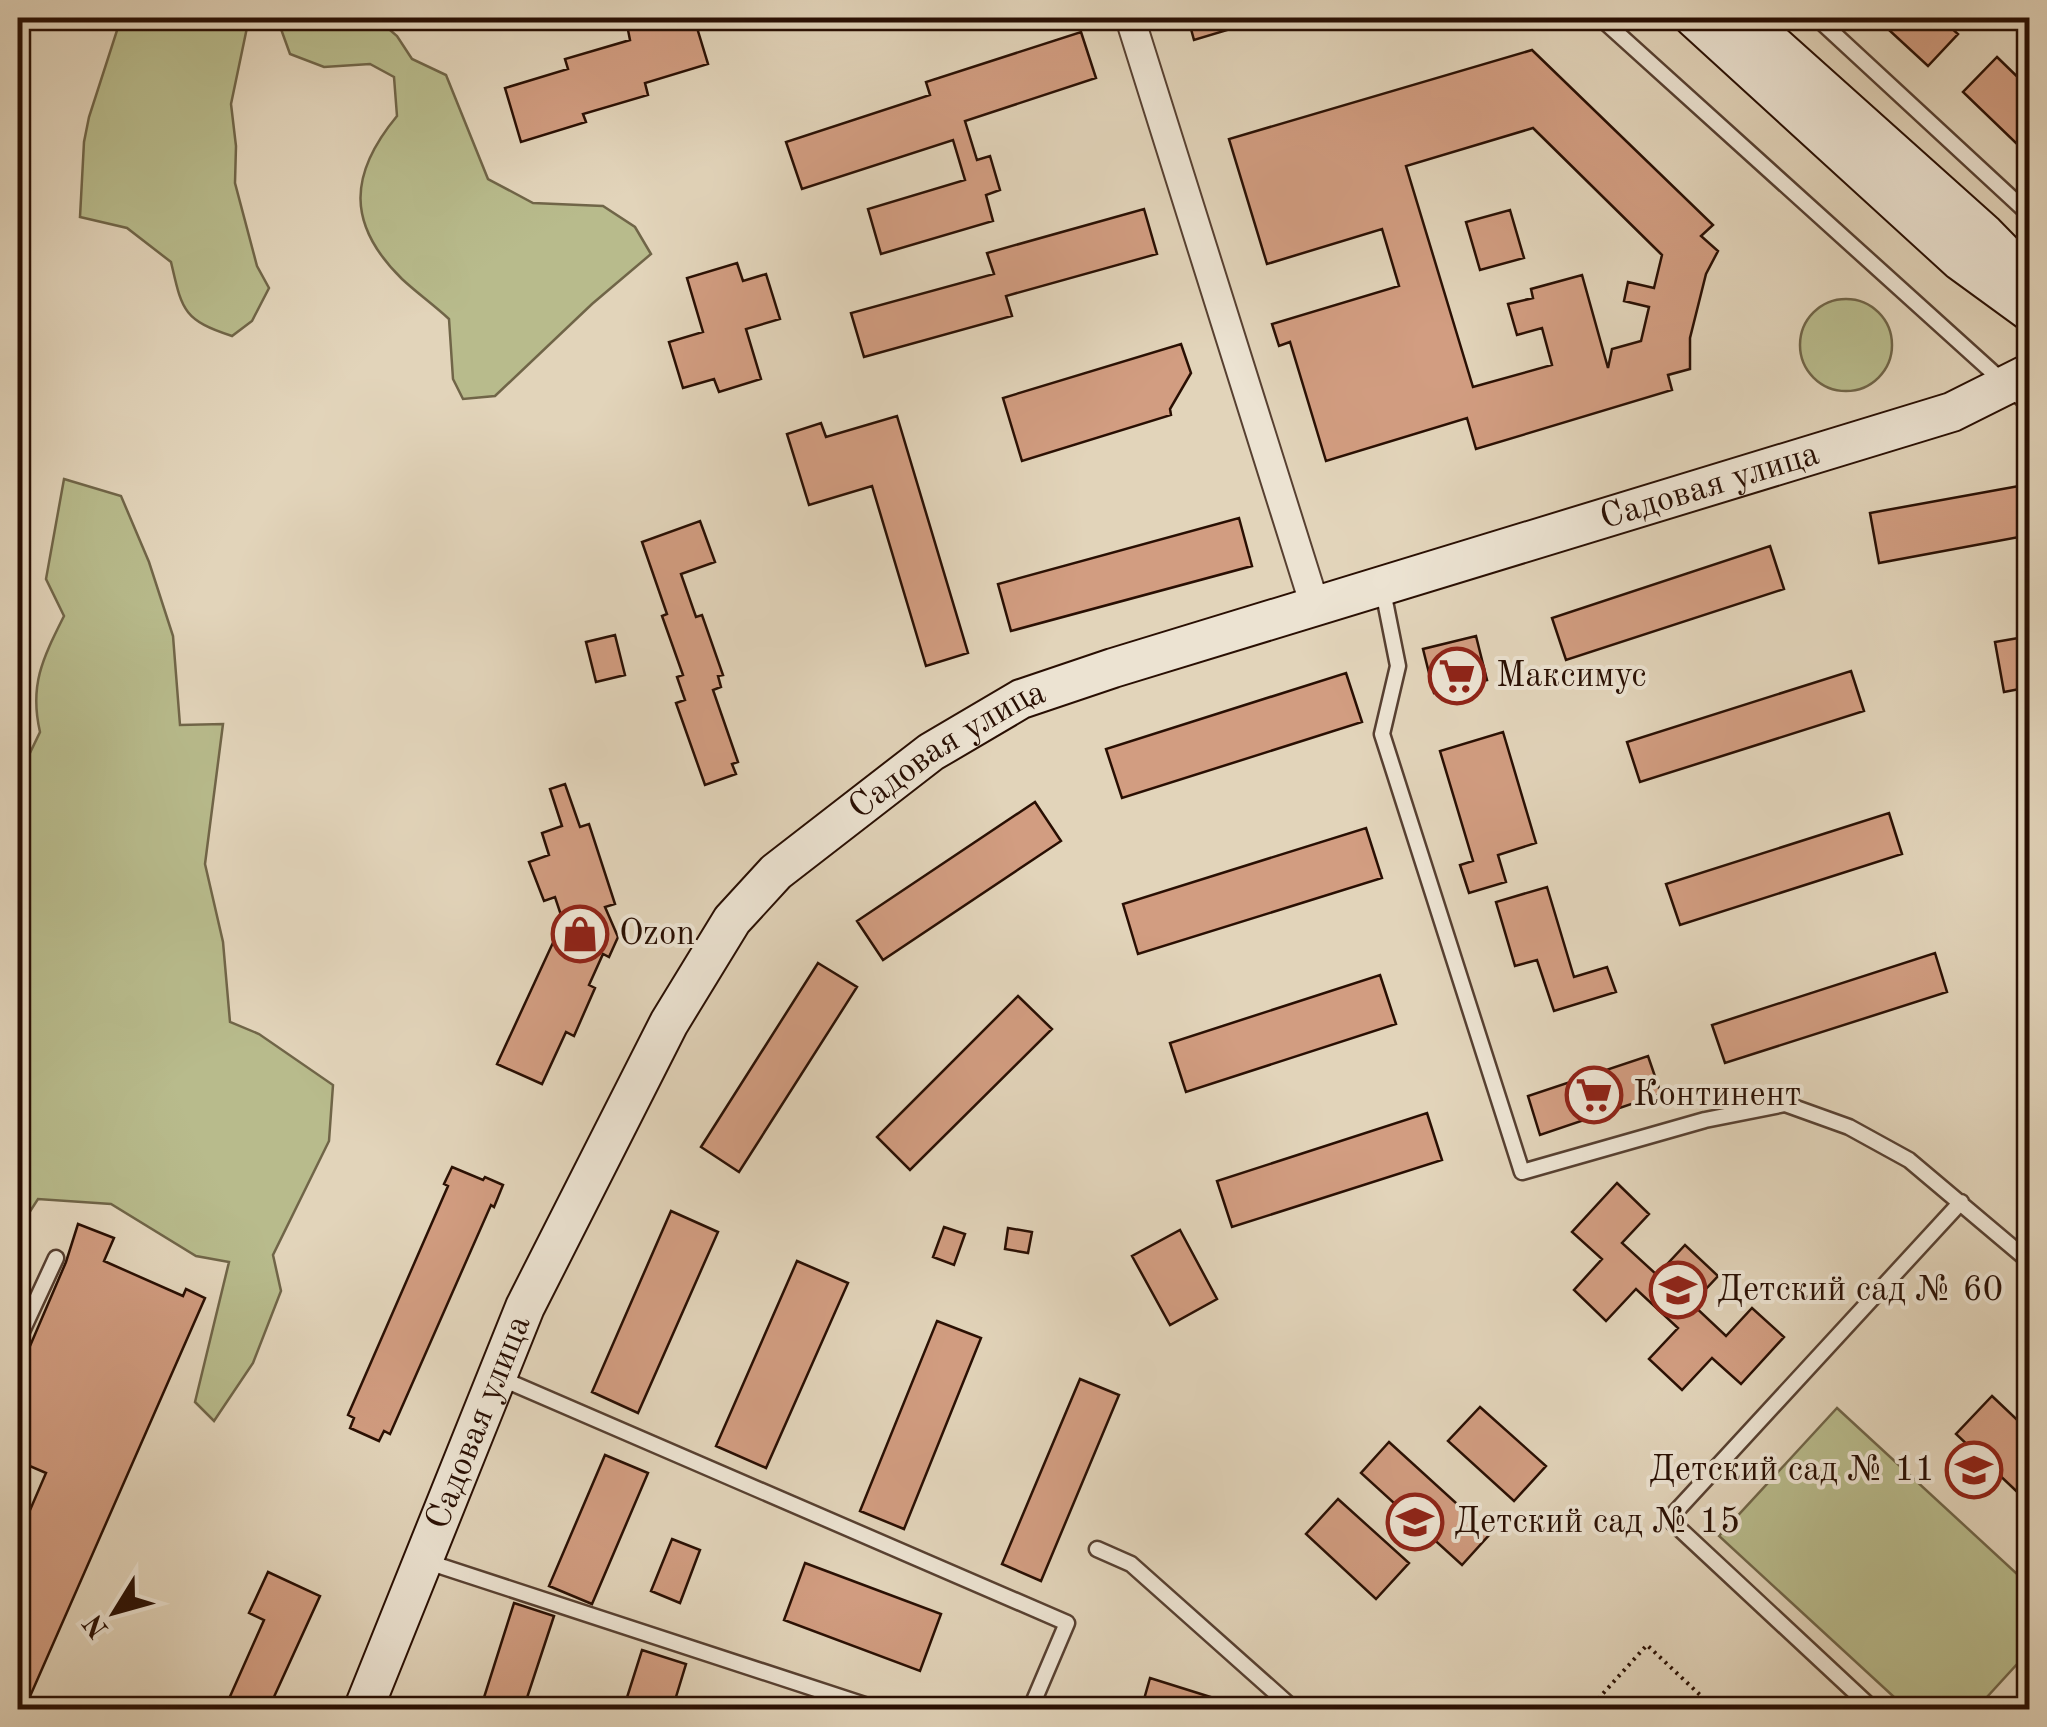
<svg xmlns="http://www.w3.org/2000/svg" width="2047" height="1727" font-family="'Old Standard TT',serif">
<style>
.green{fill:#b8bb8c;stroke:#706548;stroke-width:2.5}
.building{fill:#d29d81;stroke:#290f03;stroke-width:2.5;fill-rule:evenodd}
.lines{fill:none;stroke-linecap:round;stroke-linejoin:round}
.lane-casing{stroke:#574031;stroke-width:19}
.street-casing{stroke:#574031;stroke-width:32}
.secondary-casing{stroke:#290f03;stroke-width:42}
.path{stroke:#290f03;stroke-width:4;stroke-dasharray:2.5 5;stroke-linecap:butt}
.lane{stroke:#ece3d2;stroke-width:14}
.street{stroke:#ece3d2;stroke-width:28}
.secondary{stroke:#ece3d2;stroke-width:38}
.labels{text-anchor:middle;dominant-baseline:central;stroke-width:8;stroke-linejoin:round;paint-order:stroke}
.street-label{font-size:35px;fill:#290f03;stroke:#ece3d2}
.poi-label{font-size:35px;fill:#290f03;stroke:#ece3d2;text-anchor:start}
</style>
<rect width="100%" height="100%" fill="#e2d4ba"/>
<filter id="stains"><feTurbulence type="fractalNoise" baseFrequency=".002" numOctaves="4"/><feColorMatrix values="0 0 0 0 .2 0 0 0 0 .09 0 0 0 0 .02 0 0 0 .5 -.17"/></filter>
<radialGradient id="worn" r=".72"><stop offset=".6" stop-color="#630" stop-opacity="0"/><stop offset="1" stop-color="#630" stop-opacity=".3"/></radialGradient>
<path class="green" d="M 121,18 L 249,18 L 231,104 L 236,146 L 235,183 L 257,266 L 269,288 L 252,321 L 232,336 C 182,320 182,309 171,262 L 127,228 L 80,217 L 84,142 L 89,117 Z
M 277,18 L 376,18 L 397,36 L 412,59 L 446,75 L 488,179 L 533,203 L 603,206 L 635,227 L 651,254 L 592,304 L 495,396 L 463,399 L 453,379 L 449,319 C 434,305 417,293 402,279 C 346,224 349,174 397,116 L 394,77 L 370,64 L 324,67 L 290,54 Z
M1800 345a46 46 0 1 1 92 0a46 46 0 1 1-92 0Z
M 64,479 L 121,496 L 149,562 L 173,636 L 180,725 L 223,724 L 205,864 L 223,942 L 230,1022 L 259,1034 L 333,1085 L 329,1141 L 273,1255 L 281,1291 L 253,1363 L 214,1421 L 195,1402 L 229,1262 L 196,1256 L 111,1204 L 38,1199 L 18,1230 L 18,778 L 40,732 C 29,685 43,658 64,616 L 46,579 Z
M 1837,1408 L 2029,1585 L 2029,1651 L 1976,1709 L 1907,1709 L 1719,1536 Z"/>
<path class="building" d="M 671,18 L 694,18 L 708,64 L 645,83 L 648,95 L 583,114 L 586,122 L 521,142 L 505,88 L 568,69 L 565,59 L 630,40 L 628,30 Z
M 1188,18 L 1253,18 L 1254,22 L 1194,40 Z
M 1876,18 L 1940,18 L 1958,34 L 1928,66 Z
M 1081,32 L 1096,78 L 965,121 L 977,160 L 990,156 L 1000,190 L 986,195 L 993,221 L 881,254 L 868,209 L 965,180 L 953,140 L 802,189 L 786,142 L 930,95 L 926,82 Z
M 1532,50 L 1713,225 L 1701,236 L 1718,251 L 1706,274 L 1690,338 L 1690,369 L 1668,375 L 1672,390 L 1476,449 L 1467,418 L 1326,461 L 1290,342 L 1279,346 L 1272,324 L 1399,286 L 1382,229 L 1267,264 L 1229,139 ZM 1533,128 L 1662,255 L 1654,288 L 1628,282 L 1624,301 L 1649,307 L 1641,341 L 1612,349 L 1608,368 L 1582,275 L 1531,289 L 1533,298 L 1508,304 L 1517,335 L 1542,328 L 1552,365 L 1473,387 L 1406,166 Z
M 1997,57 L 2030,89 L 2030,131 L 2017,144 L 1963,92 Z
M 1144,209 L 1157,254 L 1006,296 L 1012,316 L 864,357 L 851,313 L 994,274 L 987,253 Z
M 1510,210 L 1524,258 L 1480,270 L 1466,222 Z
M 737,263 L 743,281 L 766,274 L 780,319 L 746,329 L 761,379 L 719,392 L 714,379 L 683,388 L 669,342 L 703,332 L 687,278 Z
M 1181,344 L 1191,373 L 1170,409 L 1171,415 L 1022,461 L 1003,398 Z
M 897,416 L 968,653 L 926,666 L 872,486 L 809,505 L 787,434 L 821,423 L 826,437 Z
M 2030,484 L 2030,535 L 1879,563 L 1870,513 Z
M 1239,518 L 1252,566 L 1011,631 L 998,584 Z
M 700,521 L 715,562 L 681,574 L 696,617 L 702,615 L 723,675 L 718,676 L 721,687 L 713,690 L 738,762 L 732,764 L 736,774 L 705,785 L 676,703 L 685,700 L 677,677 L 683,675 L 662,616 L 667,614 L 642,542 Z
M 1770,546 L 1784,589 L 1566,660 L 1552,618 Z
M 615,635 L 625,675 L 596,682 L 586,642 Z
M 1476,636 L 1487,680 L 1434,693 L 1423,649 Z
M 2030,636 L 2030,687 L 2004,692 L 1995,642 Z
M 1851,671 L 1864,711 L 1640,782 L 1627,742 Z
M 1346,673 L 1362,722 L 1122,798 L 1106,749 Z
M 1503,732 L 1536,843 L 1498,855 L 1506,882 L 1469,893 L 1460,865 L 1473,861 L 1440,751 Z
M 565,784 L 580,827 L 589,824 L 615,904 L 605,907 L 618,937 L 609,957 L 603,954 L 589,985 L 595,988 L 574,1036 L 566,1032 L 542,1084 L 497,1064 L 563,921 L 555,897 L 544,901 L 529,862 L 549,855 L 542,833 L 562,826 L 550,789 Z
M 1035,802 L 1061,841 L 883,960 L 857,921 Z
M 1889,813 L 1902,854 L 1680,925 L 1666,884 Z
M 1366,828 L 1382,878 L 1138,954 L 1123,904 Z
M 1547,887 L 1574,977 L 1607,967 L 1616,992 L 1554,1011 L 1537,960 L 1515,966 L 1496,902 Z
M 1935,953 L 1947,992 L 1725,1063 L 1712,1025 Z
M 818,963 L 857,987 L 739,1172 L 701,1147 Z
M 1380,975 L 1396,1024 L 1186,1092 L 1170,1043 Z
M 1018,996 L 1052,1029 L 910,1170 L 877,1137 Z
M 1648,1056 L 1661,1094 L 1540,1135 L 1528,1096 Z
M 1427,1113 L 1442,1160 L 1232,1227 L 1217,1181 Z
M 452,1167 L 483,1180 L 485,1177 L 503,1185 L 494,1207 L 491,1205 L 390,1434 L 384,1431 L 379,1441 L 350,1428 L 354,1418 L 348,1415 L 448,1186 L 444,1184 Z
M 1617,1183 L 1649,1214 L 1622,1243 L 1657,1275 L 1685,1245 L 1718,1276 L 1692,1304 L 1726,1336 L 1752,1308 L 1784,1337 L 1741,1384 L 1712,1358 L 1682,1390 L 1649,1359 L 1678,1328 L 1636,1289 L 1606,1321 L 1574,1290 L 1602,1259 L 1572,1232 Z
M 671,1211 L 718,1232 L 638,1413 L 592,1392 Z
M 78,1224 L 114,1238 L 104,1261 L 183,1296 L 186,1289 L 205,1298 L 24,1710 L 18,1710 L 18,1538 L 46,1473 L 18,1461 L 18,1374 L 66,1262 Z
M 944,1227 L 965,1234 L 954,1265 L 933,1257 Z
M 1008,1228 L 1032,1232 L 1028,1253 L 1005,1249 Z
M 1180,1230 L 1217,1299 L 1170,1325 L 1132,1256 Z
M 797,1261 L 848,1283 L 766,1468 L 716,1446 Z
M 937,1321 L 981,1338 L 904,1529 L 860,1511 Z
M 1080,1379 L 1119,1395 L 1041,1581 L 1002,1564 Z
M 1992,1396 L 2030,1432 L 2030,1504 L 1956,1434 Z
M 1480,1407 L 1546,1466 L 1514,1501 L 1448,1441 Z
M 1389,1442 L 1490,1534 L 1462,1565 L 1361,1473 Z
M 605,1455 L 648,1473 L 592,1604 L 549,1586 Z
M 1338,1499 L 1409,1563 L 1376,1599 L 1306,1534 Z
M 672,1539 L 700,1550 L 680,1603 L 651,1591 Z
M 805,1563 L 941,1614 L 920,1671 L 784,1620 Z
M 268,1572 L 320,1596 L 268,1710 L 224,1710 L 264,1620 L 249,1613 Z
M 514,1603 L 554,1616 L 523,1710 L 480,1710 Z
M 642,1650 L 686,1664 L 672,1710 L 623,1710 Z
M 1150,1678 L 1236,1705 L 1236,1710 L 1141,1710 Z"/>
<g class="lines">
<g class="lane-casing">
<path id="lane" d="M 1817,18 L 2030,215
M 1605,22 L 2030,406
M 1382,586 L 1398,666 L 1382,734 L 1522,1172 L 1705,1120 L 1785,1104 L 1849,1127 L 1909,1160 L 2030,1262
M 18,1340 L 56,1258
M 498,1377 L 1067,1623 L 1030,1710
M 1097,1549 L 1131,1564 L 1295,1710
M 425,1561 L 880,1710
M 1874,1710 L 1669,1519 L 1961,1202"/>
</g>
<g class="street-casing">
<path id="street" d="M 1130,18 L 1315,606"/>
</g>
<g class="secondary-casing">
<g id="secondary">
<path d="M 1694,18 L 1960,261 L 2030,312"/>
<path d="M 1744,18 L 1985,234 L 2030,280"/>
<path id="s1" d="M 363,1710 L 525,1307 L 669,1023 L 732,920 L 776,872 L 931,752 L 1021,699 L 1113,668 L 1952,412 L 2030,373"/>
</g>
</g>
<path class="path" d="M 1588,1710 L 1647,1645 L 1716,1710"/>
<use href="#lane" class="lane"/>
<use href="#street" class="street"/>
<use href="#secondary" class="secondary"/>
</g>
<defs>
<g id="supermarket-ring" transform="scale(2.875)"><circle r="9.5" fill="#ece3d2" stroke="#8f2418" stroke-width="1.5"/><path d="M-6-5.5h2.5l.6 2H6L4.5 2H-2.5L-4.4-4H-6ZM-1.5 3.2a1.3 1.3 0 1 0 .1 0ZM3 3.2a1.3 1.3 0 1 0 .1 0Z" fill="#8f2418"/></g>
<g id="shop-ring" transform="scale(2.875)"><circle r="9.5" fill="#ece3d2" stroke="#8f2418" stroke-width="1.5"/><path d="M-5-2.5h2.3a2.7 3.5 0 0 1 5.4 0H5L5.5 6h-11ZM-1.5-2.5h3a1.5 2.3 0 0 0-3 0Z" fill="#8f2418"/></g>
<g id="school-ring" transform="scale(2.875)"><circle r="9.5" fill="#ece3d2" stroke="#8f2418" stroke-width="1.5"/><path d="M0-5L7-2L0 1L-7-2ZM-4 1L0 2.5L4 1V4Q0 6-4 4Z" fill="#8f2418"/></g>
</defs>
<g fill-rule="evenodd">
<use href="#supermarket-ring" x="1457" y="676"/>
<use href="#shop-ring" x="580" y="934"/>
<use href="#supermarket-ring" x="1594" y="1095"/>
<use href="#school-ring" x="1678" y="1290"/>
<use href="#school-ring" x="1974" y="1470"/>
<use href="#school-ring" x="1415" y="1522"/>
</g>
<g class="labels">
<g class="street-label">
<text stroke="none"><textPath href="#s1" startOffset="1960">Садовая улица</textPath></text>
<text stroke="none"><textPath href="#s1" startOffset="1150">Садовая улица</textPath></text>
<text stroke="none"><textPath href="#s1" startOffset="310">Садовая улица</textPath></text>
</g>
<g class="poi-label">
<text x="1496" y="676">Максимус</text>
<text x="619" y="934">Ozon</text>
<text x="1633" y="1095">Континент</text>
<text x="1717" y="1290">Детский сад № 60</text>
<text x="1935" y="1470" text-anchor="end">Детский сад № 11</text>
<text x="1454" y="1522">Детский сад № 15</text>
</g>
</g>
<rect width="2047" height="1727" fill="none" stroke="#e2d4ba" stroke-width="60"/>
<rect x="20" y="20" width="2007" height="1687" fill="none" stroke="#290f03" stroke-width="5"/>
<rect x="30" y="30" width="1987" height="1667" fill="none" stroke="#290f03" stroke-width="2.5"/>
<g transform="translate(115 1612) rotate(233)" stroke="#ece3d2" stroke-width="8" paint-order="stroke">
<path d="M0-8L18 38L0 25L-18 38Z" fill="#290f03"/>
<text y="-15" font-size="28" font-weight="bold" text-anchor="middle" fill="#290f03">N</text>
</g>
<rect width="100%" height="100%" filter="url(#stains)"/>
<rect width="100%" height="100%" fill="url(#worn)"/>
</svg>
